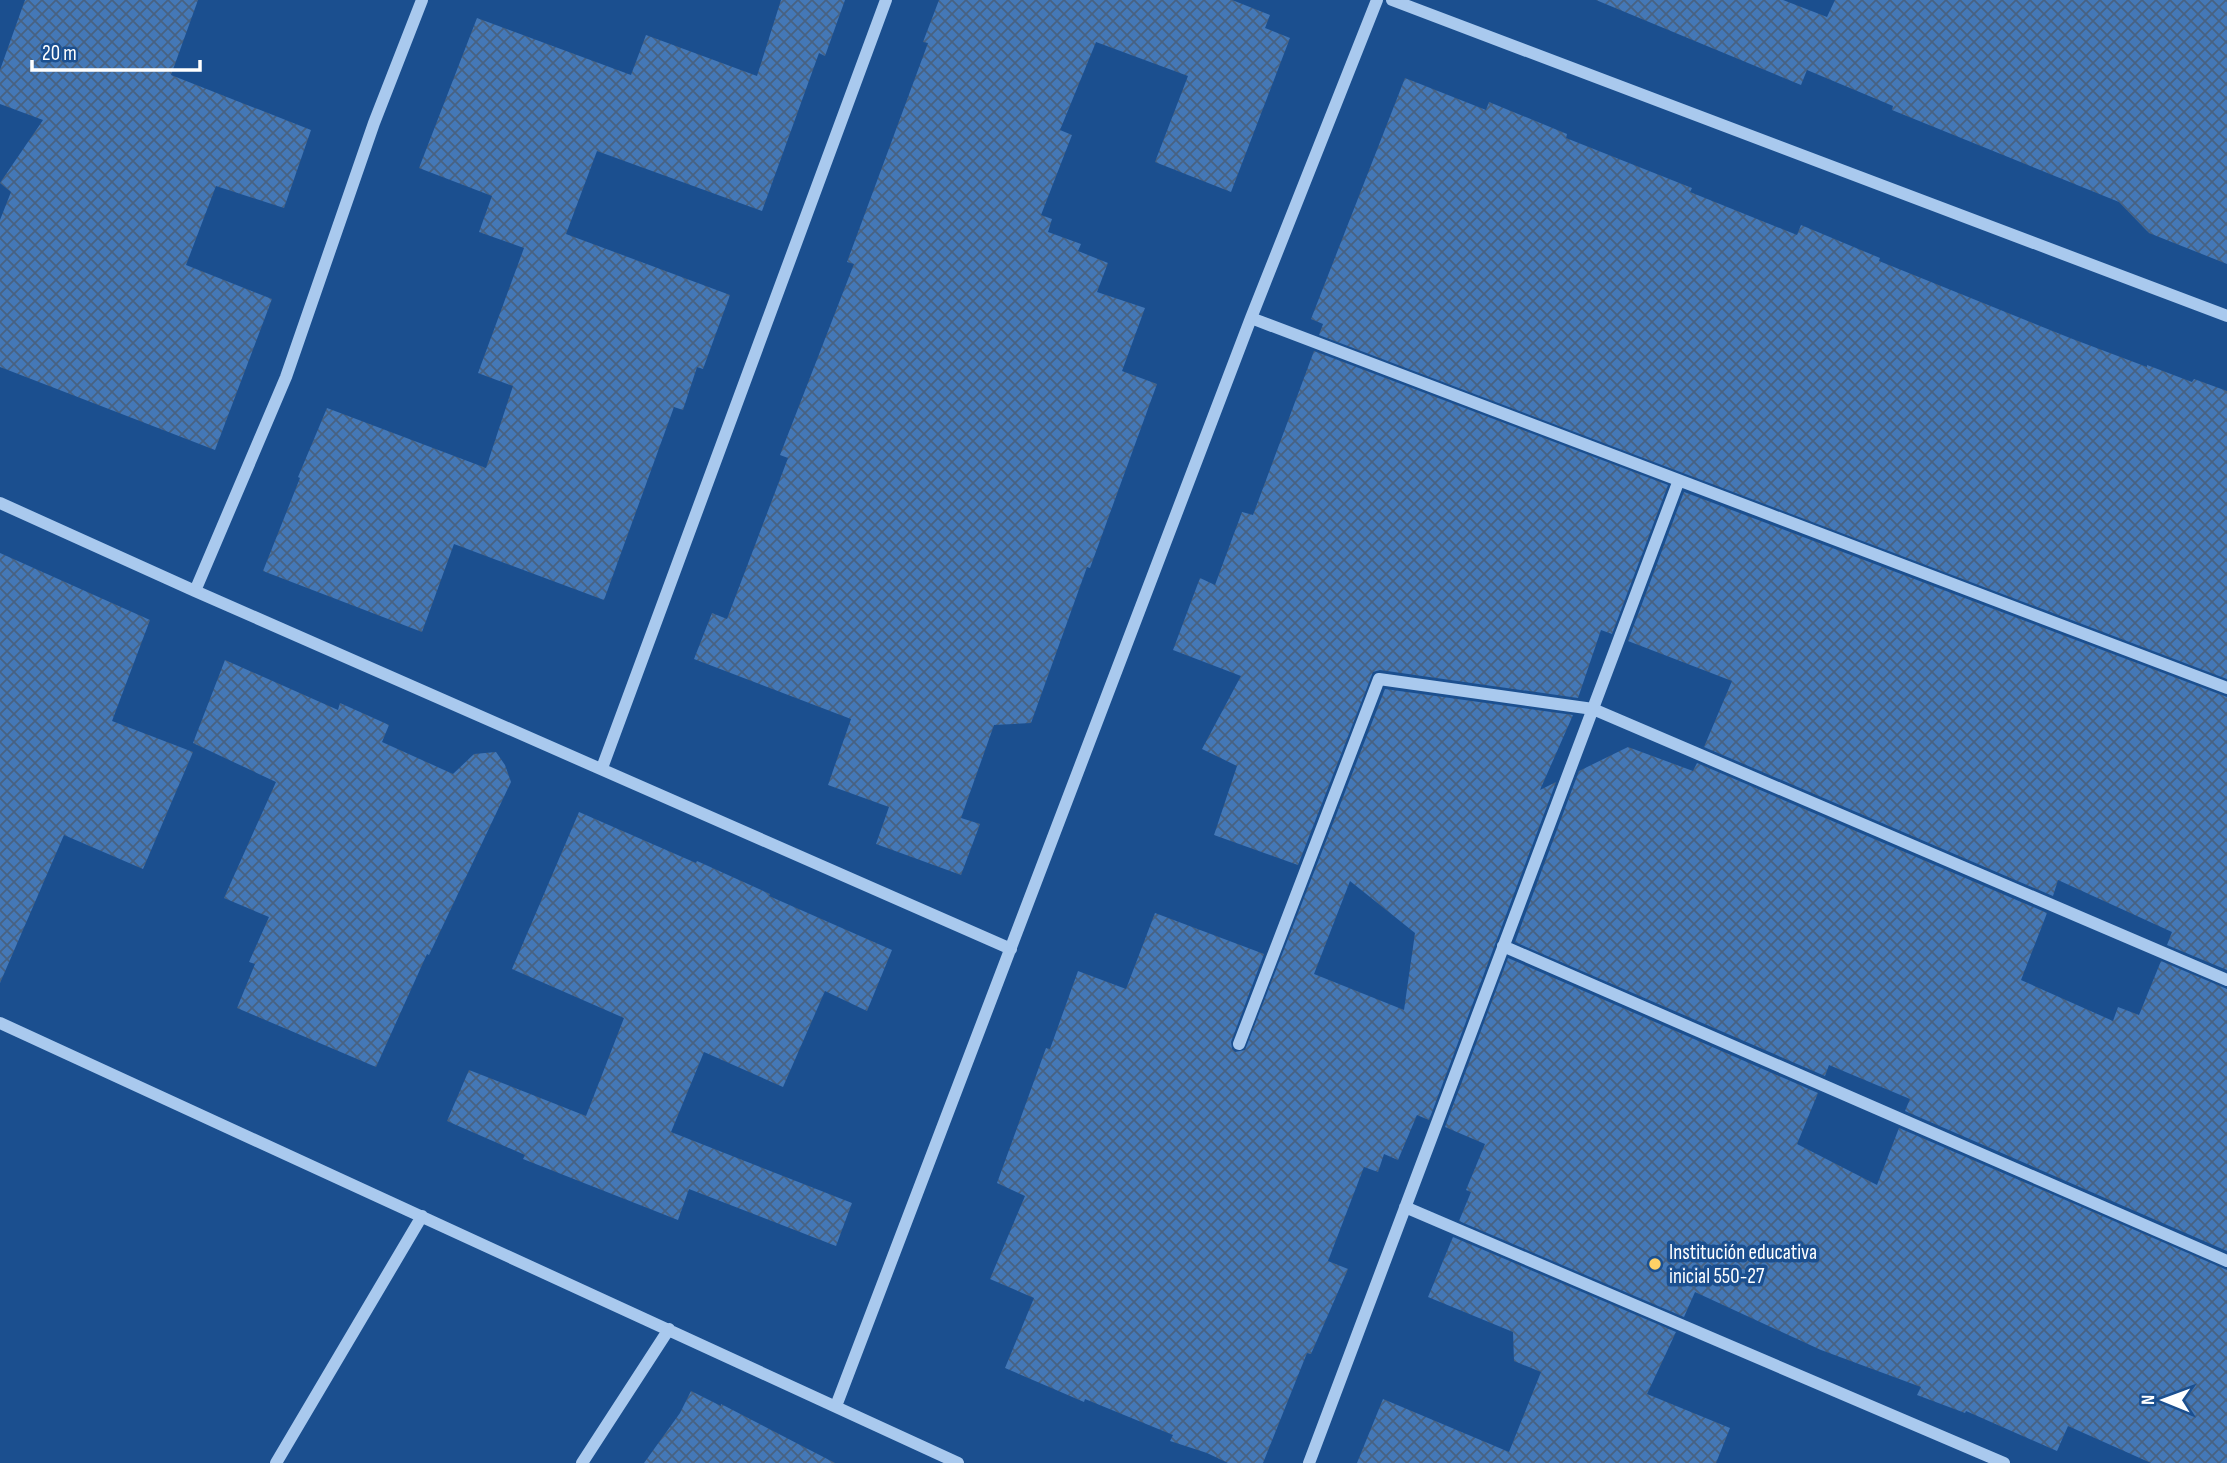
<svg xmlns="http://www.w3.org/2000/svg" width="2227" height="1463" font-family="'Sofia Sans Condensed',sans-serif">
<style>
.building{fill:url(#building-cross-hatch);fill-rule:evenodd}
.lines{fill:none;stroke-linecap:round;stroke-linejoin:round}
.minor{stroke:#a9c9ee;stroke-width:12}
.poi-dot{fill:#ffd166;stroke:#1b4f8f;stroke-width:2.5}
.labels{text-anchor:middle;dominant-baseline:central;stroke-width:7;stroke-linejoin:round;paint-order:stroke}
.poi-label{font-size:21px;fill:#fff;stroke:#1b4f8f;text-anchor:start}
</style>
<defs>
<pattern id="building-cross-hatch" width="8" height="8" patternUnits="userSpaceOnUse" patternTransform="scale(1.75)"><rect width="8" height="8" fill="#4478b7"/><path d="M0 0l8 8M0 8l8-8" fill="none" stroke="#486282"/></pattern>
</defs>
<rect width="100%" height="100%" fill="#1b4f8f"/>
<path class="building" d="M 25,0 L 198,0 L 171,75 L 311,130 L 284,208 L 216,186 L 186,265 L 272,299 L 215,450 L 0,367 L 0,220 L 11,192 L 0,183 L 43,120 L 0,104 L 0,70 Z
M 781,0 L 845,0 L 825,56 L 819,53 L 762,211 L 597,151 L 566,234 L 730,295 L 703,369 L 697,367 L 683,410 L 674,407 L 604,600 L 454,544 L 422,632 L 263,571 L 300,478 L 298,477 L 327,408 L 486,468 L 513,386 L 478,373 L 524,248 L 479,232 L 492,196 L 419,168 L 477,18 L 631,75 L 646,35 L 757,76 Z
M 939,0 L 1232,0 L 1270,15 L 1265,28 L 1290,38 L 1231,192 L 1155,162 L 1188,76 L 1096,42 L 1060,130 L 1072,135 L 1041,215 L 1052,219 L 1048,232 L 1081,244 L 1078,251 L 1108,263 L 1097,292 L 1145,308 L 1122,371 L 1157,384 L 1090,568 L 1087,567 L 1031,723 L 994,725 L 961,818 L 980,824 L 961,875 L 876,844 L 889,807 L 828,785 L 851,719 L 694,659 L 712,613 L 727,619 L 788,458 L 780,455 L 854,264 L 847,262 L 928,43 L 923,42 Z
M 1596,0 L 1783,0 L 1827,17 L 1835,0 L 2227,0 L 2227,264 L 2149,233 L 2119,202 L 1892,110 L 1893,106 L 1807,70 L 1801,85 Z
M 1405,78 L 1486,110 L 1489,102 L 1567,134 L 1566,138 L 1692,188 L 1690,192 L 1797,235 L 1801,225 L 1880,258 L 1879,261 L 2070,338 L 2147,367 L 2147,365 L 2192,382 L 2194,379 L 2227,391 L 2227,679 L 1319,335 L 1323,324 L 1311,319 Z
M 1314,351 L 1668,485 L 1612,634 L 1601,630 L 1578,698 L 1380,670 L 1373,672 L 1298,865 L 1214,835 L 1237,766 L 1202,749 L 1241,676 L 1173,650 L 1200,578 L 1215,585 L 1242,512 L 1253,515 Z
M 1684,492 L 2227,697 L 2227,970 L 2167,945 L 2172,932 L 2058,880 L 2053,896 L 1704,747 L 1732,681 L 1628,641 Z
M 0,553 L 150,620 L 112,721 L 193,752 L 143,869 L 64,835 L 0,983 Z
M 225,660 L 338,710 L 340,703 L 389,725 L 382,742 L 453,774 L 474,754 L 496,752 L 505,765 L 511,782 L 429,955 L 427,954 L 376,1067 L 237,1008 L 255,964 L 249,962 L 269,917 L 224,898 L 276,782 L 193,743 Z
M 1385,689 L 1573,715 L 1540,790 L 1556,782 L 1429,1120 L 1417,1115 L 1398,1160 L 1384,1154 L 1378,1172 L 1364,1167 L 1328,1261 L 1348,1269 L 1311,1354 L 1307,1353 L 1263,1463 L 1228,1463 L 1207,1453 L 1170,1441 L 1173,1435 L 1085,1399 L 1084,1402 L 1005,1368 L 1034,1298 L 990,1279 L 1025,1196 L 997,1183 L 1046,1048 L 1050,1049 L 1078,971 L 1126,989 L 1155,913 L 1264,954 L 1231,1042 L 1232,1049 L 1235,1052 L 1245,1050 ZM 1350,881 L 1415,933 L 1404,1010 L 1314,974 Z
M 1628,747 L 1693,771 L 1697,763 L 2047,913 L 2021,980 L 2113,1021 L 2118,1007 L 2139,1015 L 2161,961 L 2227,989 L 2227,1251 L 1905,1111 L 1910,1099 L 1829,1065 L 1825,1076 L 1515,942 L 1579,771 Z
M 579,812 L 696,863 L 697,861 L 770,894 L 769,896 L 892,950 L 867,1011 L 825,991 L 783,1087 L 704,1052 L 671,1132 L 852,1203 L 836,1246 L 689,1189 L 678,1220 L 523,1159 L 525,1155 L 447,1121 L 469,1070 L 586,1116 L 624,1018 L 512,969 Z
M 1508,958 L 1818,1093 L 1797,1144 L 1877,1185 L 1899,1128 L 2227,1270 L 2227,1463 L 2151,1463 L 2068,1426 L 2057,1451 L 1966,1411 L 1965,1413 L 1917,1395 L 1921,1387 L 1821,1350 L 1695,1292 L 1684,1317 L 1459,1221 L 1471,1192 L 1466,1190 L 1485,1144 L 1445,1127 Z
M 1453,1237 L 1676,1332 L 1647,1394 L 1730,1428 L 1716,1463 L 1357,1463 L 1383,1399 L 1509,1452 L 1541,1372 L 1514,1361 L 1513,1332 L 1428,1297 Z
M 691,1391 L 721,1406 L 721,1404 L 835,1463 L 644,1463 L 680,1413 Z"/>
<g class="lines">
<path class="minor" d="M 1392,0 L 2227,316
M 1251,318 L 2227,688
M 0,503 L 195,591 L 1011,949
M 195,591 L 286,377 L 374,123 L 422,0
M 602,768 L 886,0
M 1503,946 L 2227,1261
M 0,1023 L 958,1463
M 1239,1044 L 1379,679 L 1593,709 L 2227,980
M 1405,1207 L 2004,1463
M 836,1406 L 1251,318 L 1377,0
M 276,1463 L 422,1216
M 582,1463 L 669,1329
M 1309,1463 L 1679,480"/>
</g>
<circle class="poi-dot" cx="1655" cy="1264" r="7"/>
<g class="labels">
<g class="poi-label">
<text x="1669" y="1252">Institución educativa<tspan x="1669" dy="24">inicial 550-27</tspan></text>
</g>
</g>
<g transform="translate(2164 1400) rotate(271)" stroke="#1b4f8f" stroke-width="5" paint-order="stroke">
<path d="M0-5L12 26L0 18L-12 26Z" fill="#ffffff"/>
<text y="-10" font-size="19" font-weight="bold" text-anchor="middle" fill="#ffffff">N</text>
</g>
<path d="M32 60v10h168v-10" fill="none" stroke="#ffffff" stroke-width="3.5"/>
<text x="42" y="60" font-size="21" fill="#ffffff" stroke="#1b4f8f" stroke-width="5" paint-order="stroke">20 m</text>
</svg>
